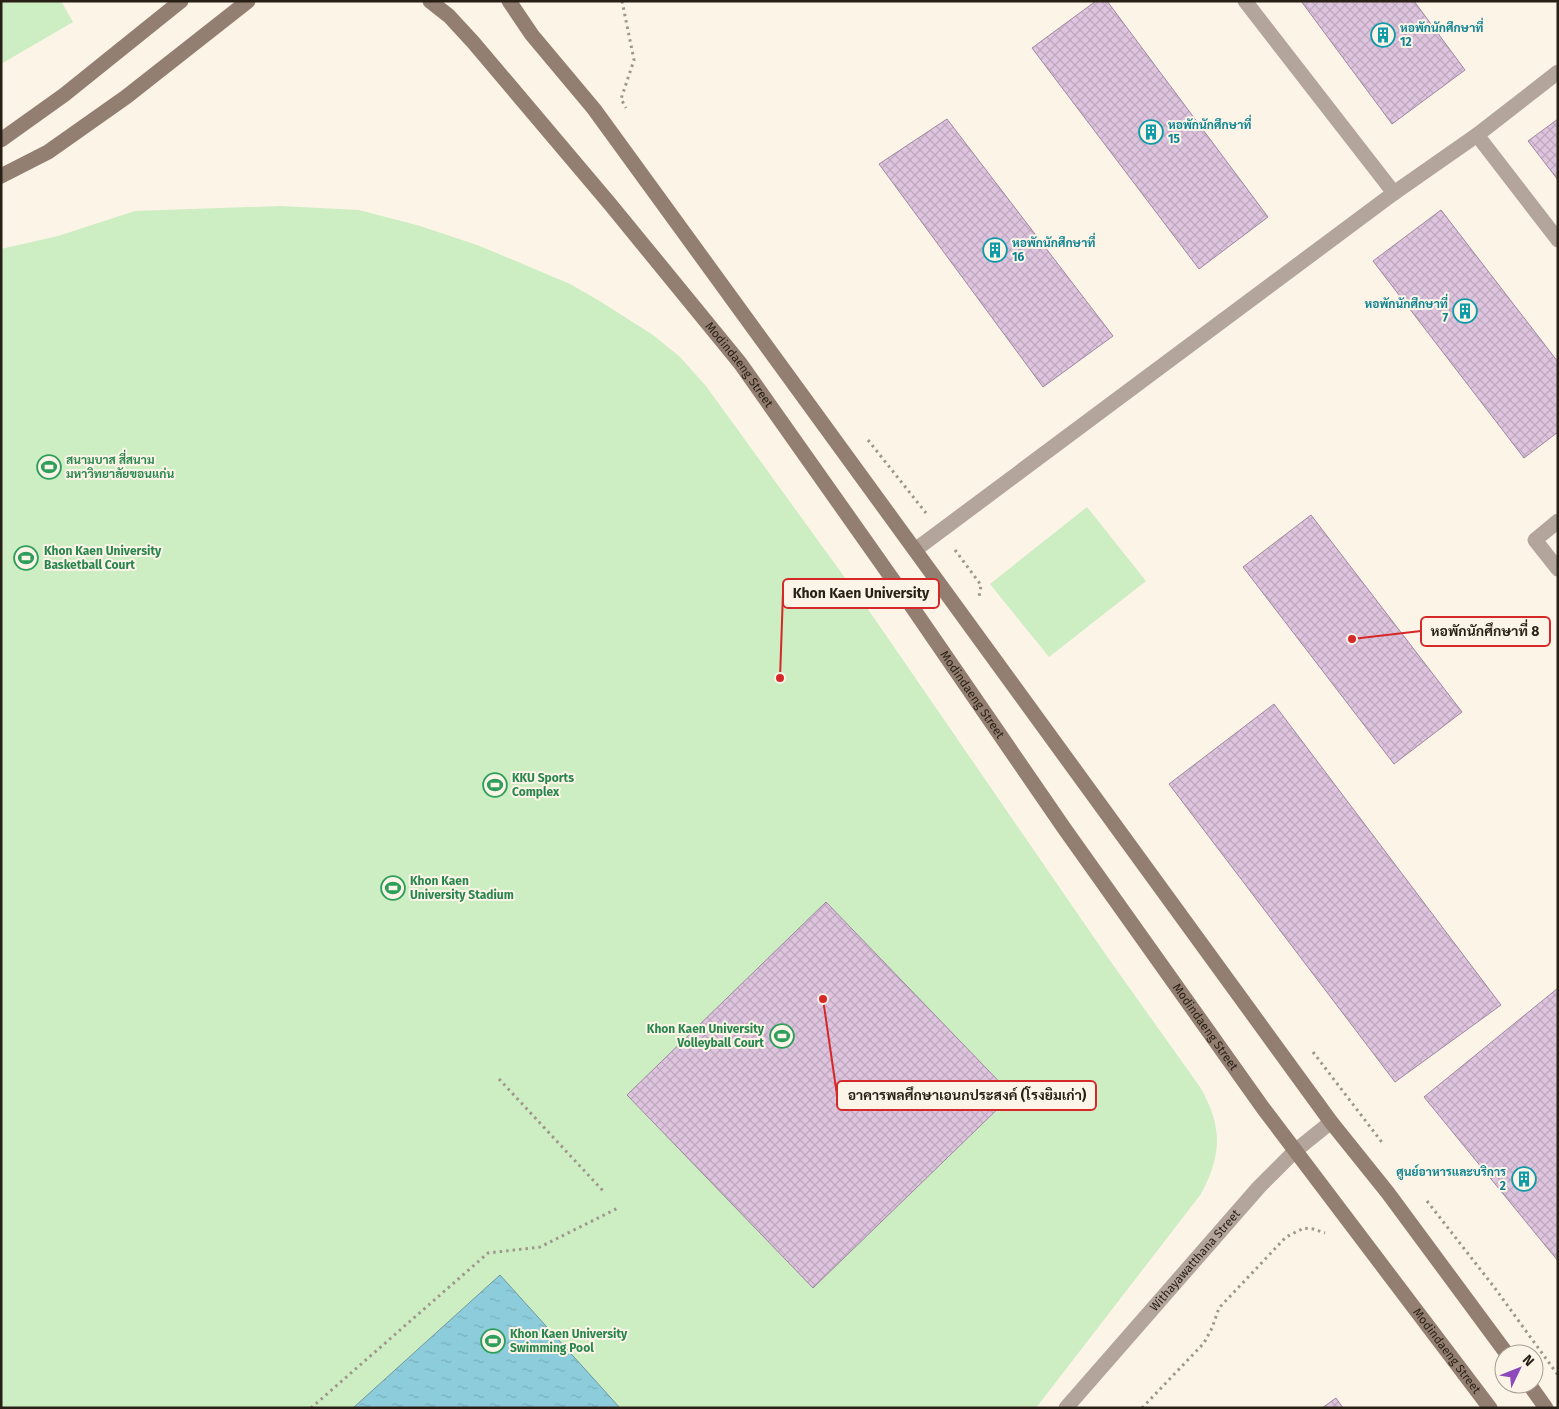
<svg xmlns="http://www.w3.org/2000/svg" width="1559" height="1409" font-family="'Fira Sans',Sarabun,sans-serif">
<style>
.pitch{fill:#cdedc3}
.water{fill:url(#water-ripples);stroke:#6f99a0}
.building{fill:url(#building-cross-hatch);stroke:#9f87a0}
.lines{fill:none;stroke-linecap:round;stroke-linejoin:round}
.path{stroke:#a0978b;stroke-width:3;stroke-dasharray:2.5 4;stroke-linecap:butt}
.street{stroke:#b3a59c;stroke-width:15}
.secondary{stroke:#937f72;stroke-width:15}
.labels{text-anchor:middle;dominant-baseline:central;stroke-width:4;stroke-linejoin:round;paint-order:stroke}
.culture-label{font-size:12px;font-weight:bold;fill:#0d838f;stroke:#fdf4e8;text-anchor:start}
.street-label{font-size:12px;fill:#281f15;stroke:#fdf4e8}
.leisure-label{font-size:12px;font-weight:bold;fill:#27864d;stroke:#fdf4e8;text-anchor:start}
.leader{fill:none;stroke:#d62828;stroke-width:2}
.callout-dot{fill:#d62828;stroke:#fdf4e8;stroke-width:2}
.callout{fill:#fdf4e8;stroke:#d62828;stroke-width:2}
.callout-label{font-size:14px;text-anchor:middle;font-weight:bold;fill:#281f15}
</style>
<defs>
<pattern id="water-ripples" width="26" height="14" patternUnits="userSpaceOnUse" patternTransform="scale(1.25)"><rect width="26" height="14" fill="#8dcddb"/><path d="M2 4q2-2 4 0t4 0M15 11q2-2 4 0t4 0" fill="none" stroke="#7ab0bb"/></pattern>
<pattern id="building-cross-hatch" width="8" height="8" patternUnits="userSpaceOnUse" patternTransform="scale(1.25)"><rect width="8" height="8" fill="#dec4df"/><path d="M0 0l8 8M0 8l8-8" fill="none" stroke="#bea8be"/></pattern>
</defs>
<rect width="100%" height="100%" fill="#fdf4e8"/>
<path class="pitch" d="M 1,1 L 61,1 L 73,22 L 1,64 Z
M 280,206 L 359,210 L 420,226 L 480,246 L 570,284 L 598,300 L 653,335 L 680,357 L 706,386 L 872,615 L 1106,955 L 1200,1087 C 1223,1127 1222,1154 1201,1194 L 1036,1408 L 1,1408 L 1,249 L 58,236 L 135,211 Z
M 1087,507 L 1146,581 L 1049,657 L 990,584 Z"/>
<path class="water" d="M 500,1275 L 620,1408 L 353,1408 Z"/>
<path class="building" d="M 1096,1 L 1107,1 L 1268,217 L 1199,269 L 1032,48 Z
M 1301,1 L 1414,1 L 1465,70 L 1392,124 Z
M 947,119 L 1113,336 L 1043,387 L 879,164 Z
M 1558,119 L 1558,180 L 1528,141 Z
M 1441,210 L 1558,362 L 1558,432 L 1524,458 L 1373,261 Z
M 1311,515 L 1462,712 L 1394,764 L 1243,567 Z
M 1274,704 L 1501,1005 L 1395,1082 L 1169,784 Z
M 826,902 L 1012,1095 L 813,1288 L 627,1095 Z
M 1558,988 L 1558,1261 L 1424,1097 Z
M 1336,1398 L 1343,1408 L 1322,1408 Z"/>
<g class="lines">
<path class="path" d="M 622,1 L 634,60 L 621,99 L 626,108
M 868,440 L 926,513
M 955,550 L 981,585 L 979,597
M 1313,1052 L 1384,1145
M 499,1079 L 605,1193
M 1427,1201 L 1494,1287 L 1558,1375
M 311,1408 L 488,1253 L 540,1247 L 618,1208
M 1142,1408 L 1204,1343 L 1212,1328 L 1219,1308 L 1286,1237 L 1304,1228 L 1313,1229 L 1325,1233"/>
<g class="street">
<path d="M 1245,1 L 1394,193"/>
<path d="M 1477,135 L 1558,240"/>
<path d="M 1558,521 L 1535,540 L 1558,569"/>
<path d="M 915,550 L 1394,193 L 1477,135 L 1558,72"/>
<path id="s1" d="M 1066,1408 L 1259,1187 L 1295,1151 L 1331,1122"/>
</g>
<g class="secondary">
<path id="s2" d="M 430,1 L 449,16 L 473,42 L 610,204 L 740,363 L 910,604 L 1064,828 L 1263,1108 L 1490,1408"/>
<path d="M 509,1 L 532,35 L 594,109 L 1331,1122 L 1388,1193 L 1507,1354"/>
<path d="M 1,140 L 64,95 L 181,1"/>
<path d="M 1,176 L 48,152 L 126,97 L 248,1"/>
<path d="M 1529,1384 L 1546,1408"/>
</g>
</g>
<defs>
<g id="building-ring" transform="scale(1.25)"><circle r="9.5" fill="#fdf4e8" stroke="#0f9aa8" stroke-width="1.5"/><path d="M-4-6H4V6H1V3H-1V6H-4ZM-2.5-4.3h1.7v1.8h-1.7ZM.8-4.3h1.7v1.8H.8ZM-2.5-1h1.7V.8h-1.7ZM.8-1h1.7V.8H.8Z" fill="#0f9aa8"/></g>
<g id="stadium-ring" transform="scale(1.25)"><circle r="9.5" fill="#fdf4e8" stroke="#2e9e5b" stroke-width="1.5"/><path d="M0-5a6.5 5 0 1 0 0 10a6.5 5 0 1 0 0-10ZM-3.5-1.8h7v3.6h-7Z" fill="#2e9e5b"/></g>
</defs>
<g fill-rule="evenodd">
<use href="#building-ring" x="1383" y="35"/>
<use href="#building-ring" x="1151" y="132"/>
<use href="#building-ring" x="995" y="250"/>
<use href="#building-ring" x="1465" y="311"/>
<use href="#stadium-ring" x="49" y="467"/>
<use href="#stadium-ring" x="26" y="558"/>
<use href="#stadium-ring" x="495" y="785"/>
<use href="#stadium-ring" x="393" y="888"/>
<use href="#stadium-ring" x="782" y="1036"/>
<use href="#building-ring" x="1524" y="1179"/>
<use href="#stadium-ring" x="493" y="1341"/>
</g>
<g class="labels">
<g class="culture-label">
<text x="1400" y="28">หอพักนักศึกษาที่<tspan x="1400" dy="14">12</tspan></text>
<text x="1168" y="125">หอพักนักศึกษาที่<tspan x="1168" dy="14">15</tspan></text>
<text x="1012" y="243">หอพักนักศึกษาที่<tspan x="1012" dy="14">16</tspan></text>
<text x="1448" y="304" text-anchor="end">หอพักนักศึกษาที่<tspan x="1448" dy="14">7</tspan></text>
<text x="1506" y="1172" text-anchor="end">ศูนย์อาหารและบริการ<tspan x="1506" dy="14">2</tspan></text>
</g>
<g class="street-label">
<text stroke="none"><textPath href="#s2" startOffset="478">Modindaeng Street</textPath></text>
<text stroke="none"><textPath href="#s2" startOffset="882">Modindaeng Street</textPath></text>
<text stroke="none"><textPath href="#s2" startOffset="1288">Modindaeng Street</textPath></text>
<text stroke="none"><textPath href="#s1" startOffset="196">Withayawatthana Street</textPath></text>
<text stroke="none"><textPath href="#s2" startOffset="1692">Modindaeng Street</textPath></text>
</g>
<g class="leisure-label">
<text x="66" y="460">สนามบาส สี่สนาม<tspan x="66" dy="14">มหาวิทยาลัยขอนแก่น</tspan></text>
<text x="44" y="551">Khon Kaen University<tspan x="44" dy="14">Basketball Court</tspan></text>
<text x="512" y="778">KKU Sports<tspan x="512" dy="14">Complex</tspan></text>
<text x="410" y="881">Khon Kaen<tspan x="410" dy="14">University Stadium</tspan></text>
<text x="764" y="1029" text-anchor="end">Khon Kaen University<tspan x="764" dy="14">Volleyball Court</tspan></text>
<text x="510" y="1334">Khon Kaen University<tspan x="510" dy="14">Swimming Pool</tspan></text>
</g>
</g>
<path class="leader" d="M780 678L783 593M1352 639L1421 631M823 999L837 1095"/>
<g class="callout-dot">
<circle cx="780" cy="678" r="5"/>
<circle cx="1352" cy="639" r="5"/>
<circle cx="823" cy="999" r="5"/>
</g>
<g class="callout">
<rect x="783" y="579" width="156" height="29" rx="5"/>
<rect x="1421" y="617" width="129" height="29" rx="5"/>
<rect x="837" y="1081" width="259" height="29" rx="5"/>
</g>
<g class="callout-label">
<text x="861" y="598">Khon Kaen University</text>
<text x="1485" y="636">หอพักนักศึกษาที่ 8</text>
<text x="967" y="1100">อาคารพลศึกษาเอนกประสงค์ (โรงยิมเก่า)</text>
</g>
<rect width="1559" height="1409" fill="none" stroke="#281f15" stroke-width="5"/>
<g transform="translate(1519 1369) rotate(47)"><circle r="24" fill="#fdf4e8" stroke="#a89f94"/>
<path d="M0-4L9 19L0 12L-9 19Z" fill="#8d48bc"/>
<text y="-8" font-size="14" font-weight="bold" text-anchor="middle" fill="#281f15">N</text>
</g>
</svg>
